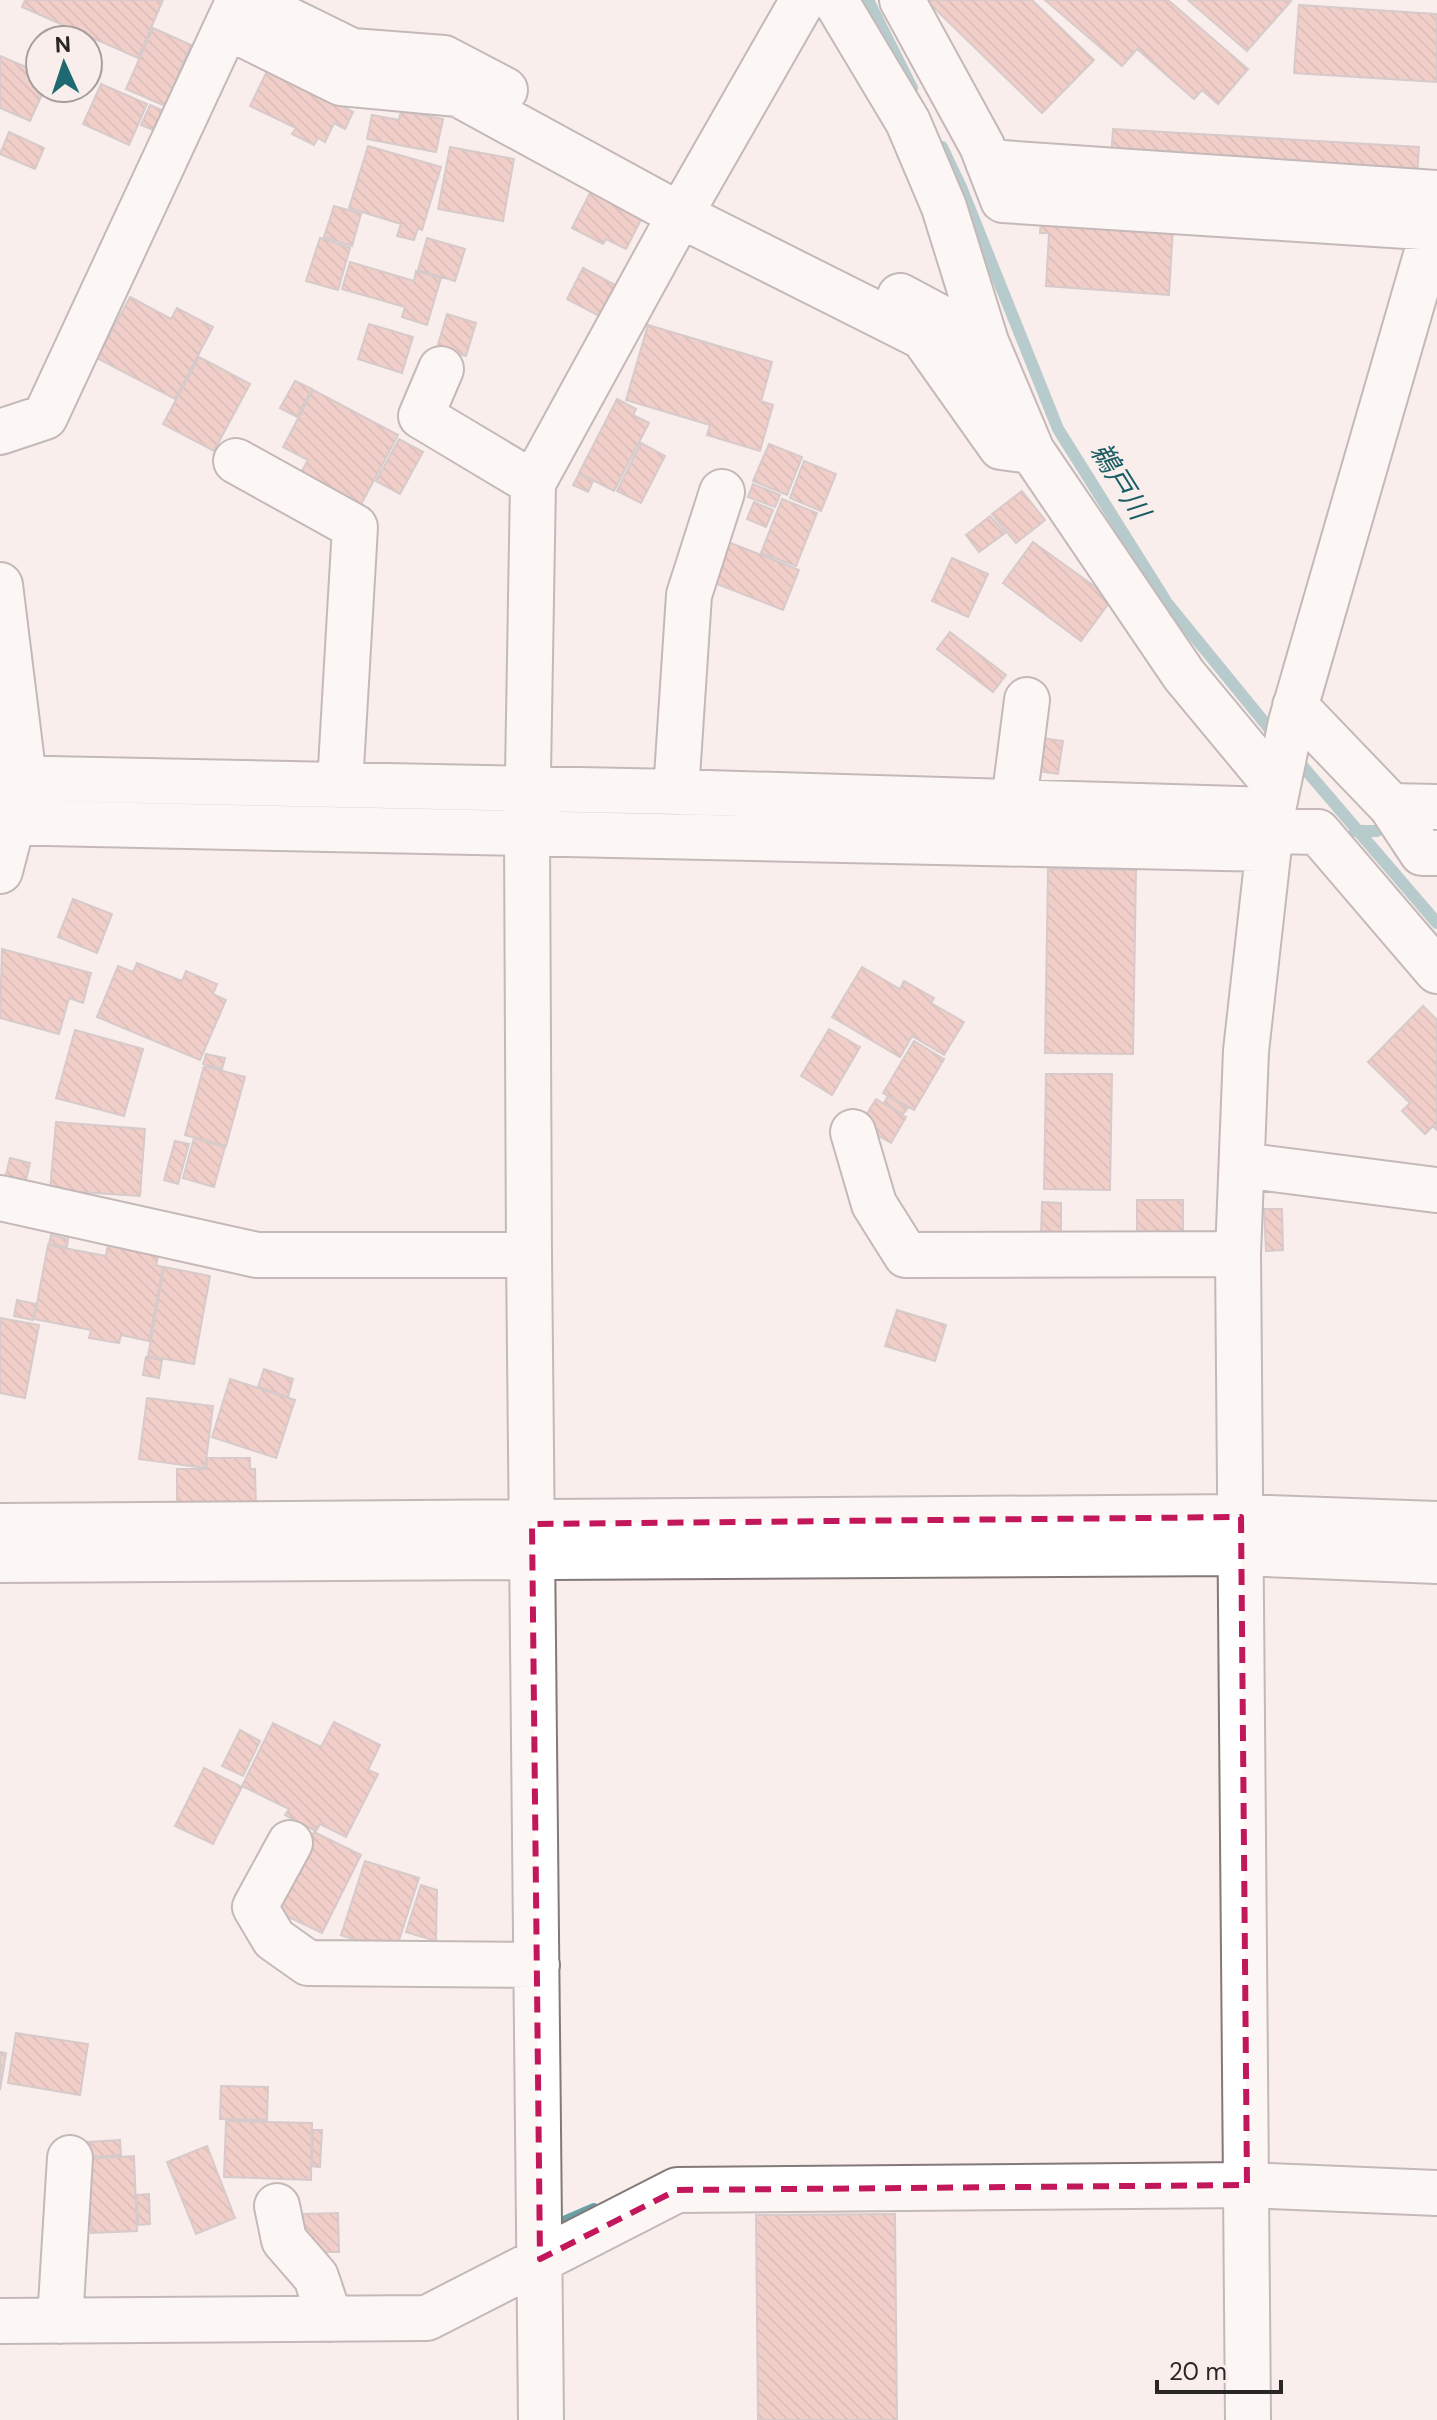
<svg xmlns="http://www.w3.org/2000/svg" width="1437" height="2420" font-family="'DM Sans','Noto Sans JP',sans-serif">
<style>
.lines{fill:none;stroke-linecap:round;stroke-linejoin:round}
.stream{stroke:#68a0a5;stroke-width:12}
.building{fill:url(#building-back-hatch);stroke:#aba09f;stroke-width:2}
.minor-casing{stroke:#837978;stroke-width:48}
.minor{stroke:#fff;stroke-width:44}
.marked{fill:none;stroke:#c2185b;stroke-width:6;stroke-dasharray:16 10;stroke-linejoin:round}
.labels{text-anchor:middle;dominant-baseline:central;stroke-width:7;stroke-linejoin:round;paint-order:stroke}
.water-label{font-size:28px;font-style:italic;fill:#185d63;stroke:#f9eeec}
</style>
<defs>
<pattern id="building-back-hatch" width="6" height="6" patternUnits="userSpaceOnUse" patternTransform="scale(2)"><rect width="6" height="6" fill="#e8a69e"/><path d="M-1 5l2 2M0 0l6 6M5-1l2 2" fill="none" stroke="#bc8781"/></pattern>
</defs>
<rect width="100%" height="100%" fill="#f9eeec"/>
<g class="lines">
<path class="stream" d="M 868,0 L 912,88
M 942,147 L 961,187 L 1058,429 L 1167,603 L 1278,739
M 1293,755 L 1437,923
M 1355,831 L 1377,831
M 564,2222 L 594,2209"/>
</g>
<path class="building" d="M 25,0 L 163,0 L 138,58 L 22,7 Z
M 926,0 L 1032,0 L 1094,60 L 1042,113 Z
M 1045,0 L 1168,0 L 1248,69 L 1218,104 L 1202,90 L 1194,99 L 1137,49 L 1122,66 Z
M 1188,0 L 1289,0 L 1291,1 L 1247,51 Z
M 1299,5 L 1437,14 L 1437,82 L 1294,73 Z
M 153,28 L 191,45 L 165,106 L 126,89 Z
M 0,56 L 40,73 L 40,88 L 45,88 L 30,121 L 0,108 Z
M 270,65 L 344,100 L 342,106 L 353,112 L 345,129 L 334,123 L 325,142 L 318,138 L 314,145 L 292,134 L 296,128 L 250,106 Z
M 101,84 L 147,104 L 129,145 L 83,124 Z
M 150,105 L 167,112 L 158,132 L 141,125 Z
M 401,111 L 443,119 L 436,152 L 367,139 L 372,115 L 399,120 Z
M 1113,129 L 1419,147 L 1417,176 L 1111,159 Z
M 9,132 L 44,148 L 35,169 L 0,154 Z
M 368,146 L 441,167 L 422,230 L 418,228 L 414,240 L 397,236 L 401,224 L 349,208 Z
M 450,147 L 514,159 L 503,221 L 438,209 Z
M 593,187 L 644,214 L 626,249 L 606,239 L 603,244 L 572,228 Z
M 334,206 L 361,214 L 352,246 L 324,237 Z
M 1041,219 L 1173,228 L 1169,295 L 1046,286 L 1049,233 L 1040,233 Z
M 320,238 L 350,248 L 338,290 L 306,281 Z
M 427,238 L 465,249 L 455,281 L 418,270 Z
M 350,262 L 414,281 L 416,271 L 441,278 L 427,325 L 402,317 L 405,307 L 342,289 Z
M 583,268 L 617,286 L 601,317 L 567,299 Z
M 130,297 L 171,319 L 177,308 L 213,327 L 175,399 L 97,358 Z
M 447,314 L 476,323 L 466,356 L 437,348 Z
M 369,324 L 413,337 L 402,373 L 358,359 Z
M 648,325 L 772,362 L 761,401 L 773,405 L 760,451 L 707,435 L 710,425 L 626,400 Z
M 199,357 L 250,384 L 214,451 L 163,424 Z
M 295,381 L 312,389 L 297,417 L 280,408 Z
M 313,390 L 398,435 L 357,512 L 297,480 L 308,460 L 283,447 Z
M 617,399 L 636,409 L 633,415 L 649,423 L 614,491 L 579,473 Z
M 399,439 L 423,452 L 400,494 L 376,481 Z
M 641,443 L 665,456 L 641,503 L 617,491 Z
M 769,444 L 802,457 L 787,495 L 753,481 Z
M 804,461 L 836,474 L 821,511 L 790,498 Z
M 579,474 L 593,481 L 588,492 L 573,485 Z
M 753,484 L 780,495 L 775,507 L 748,497 Z
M 1022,491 L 1045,520 L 1016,543 L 992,514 Z
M 782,499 L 817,513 L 796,566 L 761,553 Z
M 754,502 L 773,510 L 766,527 L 747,519 Z
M 990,516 L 1005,533 L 979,552 L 966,535 Z
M 728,542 L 799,570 L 783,610 L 712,582 Z
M 1033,542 L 1112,599 L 1081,641 L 1003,583 Z
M 952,558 L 988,574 L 968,617 L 932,601 Z
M 950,632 L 1006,675 L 993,692 L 937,649 Z
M 1042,738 L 1063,741 L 1058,774 L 1036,771 Z
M 1048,869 L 1136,870 L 1133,1054 L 1045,1053 Z
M 73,899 L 112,914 L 97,953 L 58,937 Z
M 2,949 L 91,973 L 83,1003 L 69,998 L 59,1034 L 0,1018 Z
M 137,963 L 182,981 L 186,971 L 217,984 L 213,994 L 226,1000 L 200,1060 L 97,1017 L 118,966 L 133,972 Z
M 862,967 L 900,989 L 904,981 L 934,998 L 931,1003 L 964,1022 L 944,1055 L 912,1036 L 900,1057 L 832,1017 Z
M 1423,1006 L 1437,1020 L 1437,1130 L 1433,1126 L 1425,1134 L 1402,1111 L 1410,1103 L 1368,1062 Z
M 829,1029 L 860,1047 L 832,1095 L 801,1076 Z
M 75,1030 L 143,1049 L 124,1116 L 56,1098 Z
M 914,1041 L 944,1059 L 914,1110 L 883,1093 Z
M 206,1054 L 225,1058 L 222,1069 L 203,1064 Z
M 204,1066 L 245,1077 L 226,1146 L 185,1135 Z
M 1046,1074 L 1112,1074 L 1110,1190 L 1044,1189 Z
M 888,1096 L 908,1108 L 903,1114 L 884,1103 Z
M 876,1099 L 906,1117 L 891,1143 L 860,1125 Z
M 56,1122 L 145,1129 L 140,1196 L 50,1190 Z
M 194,1138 L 225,1147 L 214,1187 L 183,1178 Z
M 175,1141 L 189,1144 L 178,1184 L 164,1180 Z
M 10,1158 L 30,1163 L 24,1188 L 4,1183 Z
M 1137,1200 L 1183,1200 L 1183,1238 L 1137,1238 Z
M 1042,1202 L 1061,1203 L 1061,1237 L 1041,1237 Z
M 1264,1209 L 1282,1209 L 1283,1250 L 1266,1251 Z
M 51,1235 L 68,1239 L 67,1247 L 49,1244 Z
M 108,1244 L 159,1253 L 156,1265 L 163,1267 L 149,1341 L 121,1335 L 119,1343 L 89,1338 L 91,1330 L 34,1319 L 48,1245 L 106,1256 Z
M 164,1267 L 210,1276 L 194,1364 L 148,1356 Z
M 17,1300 L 36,1304 L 33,1320 L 14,1316 Z
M 897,1310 L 946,1325 L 935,1361 L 885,1346 Z
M 0,1318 L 39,1325 L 25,1398 L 0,1393 Z
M 146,1357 L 162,1360 L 159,1378 L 143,1375 Z
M 264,1369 L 293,1379 L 288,1397 L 258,1387 Z
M 230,1379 L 295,1400 L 276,1458 L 212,1437 Z
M 147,1398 L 213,1406 L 205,1468 L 139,1459 Z
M 207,1458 L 250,1458 L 250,1469 L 255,1469 L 256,1509 L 177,1510 L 177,1469 L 207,1469 Z
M 334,1722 L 380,1745 L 368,1770 L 378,1774 L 346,1837 L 320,1824 L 316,1831 L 285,1815 L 289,1809 L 242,1786 L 273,1723 L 321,1747 Z
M 240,1730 L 260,1741 L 243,1776 L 222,1766 Z
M 204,1768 L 242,1787 L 213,1844 L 175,1826 Z
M 314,1832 L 361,1855 L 322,1933 L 274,1910 Z
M 365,1861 L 419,1878 L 395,1953 L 341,1935 Z
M 421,1885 L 437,1890 L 436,1941 L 406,1932 Z
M 16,2033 L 88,2044 L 80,2095 L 8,2083 Z
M 0,2052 L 6,2053 L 0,2090 Z
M 221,2086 L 268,2087 L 267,2120 L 220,2119 Z
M 226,2121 L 312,2123 L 311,2180 L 224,2177 Z
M 313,2130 L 322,2130 L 320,2167 L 312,2166 Z
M 120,2140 L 121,2155 L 88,2157 L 87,2142 Z
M 207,2146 L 235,2218 L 196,2234 L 167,2162 Z
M 134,2156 L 137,2231 L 91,2233 L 88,2159 Z
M 149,2194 L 150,2224 L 138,2225 L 137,2195 Z
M 338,2213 L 339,2252 L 304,2252 L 303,2214 Z
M 895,2214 L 897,2420 L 758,2420 L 756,2215 Z"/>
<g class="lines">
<g class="minor-casing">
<path id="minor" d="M 248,0 L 352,51 L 444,58 L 505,90
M 835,0 L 908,122 L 944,207 L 986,342
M 902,0 L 982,146 L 1003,200 L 1437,228
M 228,27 L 341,83 L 458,94 L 680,215 L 923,337 L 1001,447 L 1032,451 L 1184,675 L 1277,787
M 988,162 L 1437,193
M 900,296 L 986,342
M 960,357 L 986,342 L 1032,451
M 441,369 L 421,416 L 533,483
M 0,432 L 45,417 L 239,0
M 236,461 L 355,527 L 340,785
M 0,585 L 24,779 L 0,871
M 1295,706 L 1391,806 L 1437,807
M 0,778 L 676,792 L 1273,810
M 676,792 L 689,595 L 722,492
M 1014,802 L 1027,700
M 1391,806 L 1422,853 L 1437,853
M 0,822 L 1269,849
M 1271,831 L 1318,832 L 1437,971
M 853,1132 L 874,1204 L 906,1255 L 1238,1254
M 1242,1165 L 1436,1190
M 0,1198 L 257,1255 L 529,1255
M 0,1526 L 1241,1517 L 1437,1524
M 0,1560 L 1241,1553 L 1437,1561
M 290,1843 L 255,1907 L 274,1939 L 308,1963 L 537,1965
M 277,2206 L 284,2240 L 316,2277 L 330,2319
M 0,2321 L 427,2318 L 677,2190 L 1247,2185 L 1437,2193
M 60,2321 L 70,2158
M 541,2420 L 529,1255 L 527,832 L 533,483 L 680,215 L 803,0
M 1248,2420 L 1238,1254 L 1246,1051 L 1273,810 L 1291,722 L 1437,217"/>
</g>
<use href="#minor" class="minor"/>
</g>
<path d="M0 0H1437V2420H0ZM 1241,1517 L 1247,2185 L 677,2190 L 540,2259 L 532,1524 Z" fill="#f9eeec" fill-opacity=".55" fill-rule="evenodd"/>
<path class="marked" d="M 1241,1517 L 1247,2185 L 677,2190 L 540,2259 L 532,1524 Z"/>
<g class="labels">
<g class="water-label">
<text transform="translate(1120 481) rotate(58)">鵜戸川</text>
</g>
</g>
<g transform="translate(64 64) rotate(357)"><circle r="38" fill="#f9eeec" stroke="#a69e9c" stroke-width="2"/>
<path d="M0-6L14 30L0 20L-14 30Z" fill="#1f6a71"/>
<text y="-12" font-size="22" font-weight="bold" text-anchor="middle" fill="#2a2625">N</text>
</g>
<path d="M1157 2380v12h124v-12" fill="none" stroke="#2a2625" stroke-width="4"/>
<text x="1169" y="2380" font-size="24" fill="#2a2625" stroke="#f9eeec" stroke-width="6" paint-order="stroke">20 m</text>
</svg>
